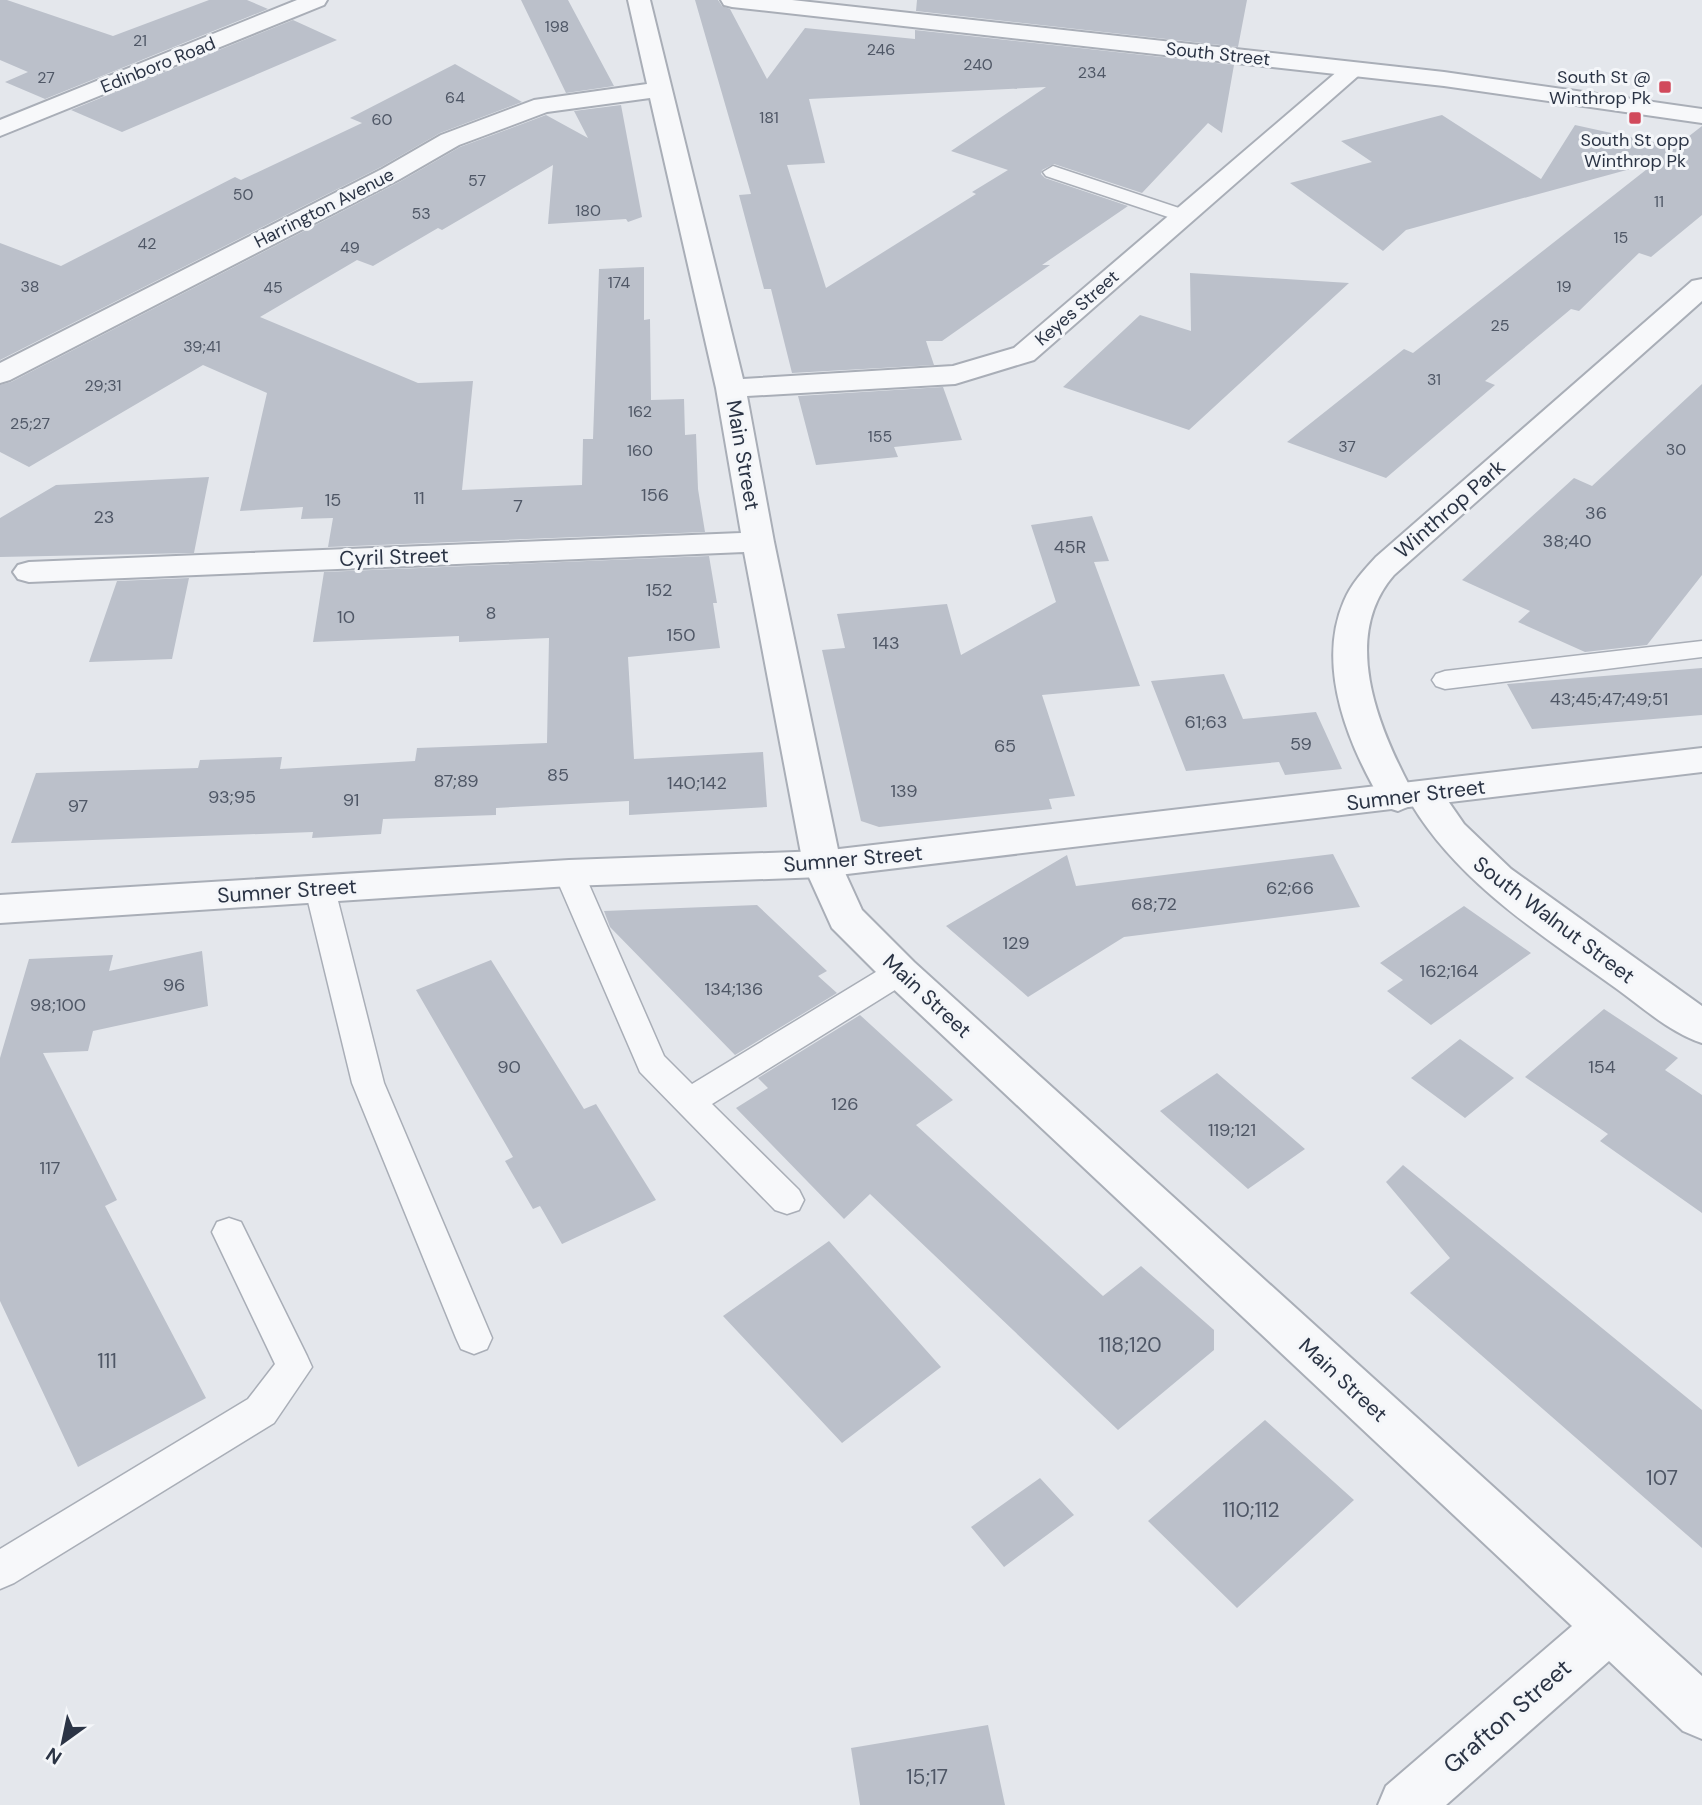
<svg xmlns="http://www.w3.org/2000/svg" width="1702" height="1805" font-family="'DM Sans',sans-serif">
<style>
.building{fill:#bbc0ca;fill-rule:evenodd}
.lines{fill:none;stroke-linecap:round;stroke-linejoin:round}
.service-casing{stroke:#a9aeb7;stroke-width:3}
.minor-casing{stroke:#a9aeb7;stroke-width:4}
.tertiary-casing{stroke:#a9aeb7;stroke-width:4}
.service{fill:#f7f8fa;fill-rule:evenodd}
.minor{fill:#f7f8fa;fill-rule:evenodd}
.tertiary{fill:#f7f8fa;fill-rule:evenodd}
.poi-dot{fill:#d1495b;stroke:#f4f6f9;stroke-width:2.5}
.labels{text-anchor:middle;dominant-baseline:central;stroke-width:6;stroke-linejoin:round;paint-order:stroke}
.far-number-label{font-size:16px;fill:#4f5766}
.far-street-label{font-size:18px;fill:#2b3445;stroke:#f4f6f9}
.far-poi-label{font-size:18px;fill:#2b3445;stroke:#f4f6f9;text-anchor:end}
.number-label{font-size:18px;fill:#4f5766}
.street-label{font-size:21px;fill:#2b3445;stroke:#f4f6f9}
.near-number-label{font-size:21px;fill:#4f5766}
.near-street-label{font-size:24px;fill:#2b3445;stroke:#f4f6f9}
</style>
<rect width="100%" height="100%" fill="#e4e7ec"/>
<path class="building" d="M 0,0 L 7,0 L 113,36 L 209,0 L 247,0 L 268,9 L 45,99 L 5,82 L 28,72 L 0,60 Z
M 521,0 L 568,0 L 614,86 L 566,93 Z
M 695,0 L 718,0 L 722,6 L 730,9 L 767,79 L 805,28 L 915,39 L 915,30 L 1234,65 L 1222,133 L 1208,123 L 1142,193 L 1054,164 L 1042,170 L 1041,174 L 1045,178 L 1128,206 L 1042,265 L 1050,265 L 942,341 L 926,341 L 934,365 L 792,373 L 771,289 L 764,289 L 739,195 L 751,194 ZM 1046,87 L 951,151 L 1008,170 L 972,192 L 976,194 L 826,288 L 787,165 L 825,163 L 809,99 Z
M 917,0 L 1247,0 L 1238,47 L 916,11 Z
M 293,20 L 337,40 L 122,132 L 71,110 Z
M 455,64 L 522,102 L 440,133 L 381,167 L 0,360 L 0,243 L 61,266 L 235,177 L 241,180 L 362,123 L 350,118 Z
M 621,105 L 642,217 L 628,222 L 626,219 L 548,224 L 553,165 L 442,230 L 438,228 L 373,266 L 357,260 L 260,317 L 418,383 L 473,381 L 462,490 L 582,485 L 583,439 L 593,439 L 599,269 L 644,267 L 644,320 L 650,319 L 651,400 L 684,399 L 685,435 L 696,434 L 698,489 L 705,532 L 328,547 L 333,518 L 301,519 L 303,507 L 240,511 L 267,393 L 203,365 L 29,467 L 0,452 L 0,385 L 11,382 L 401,181 L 460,147 L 546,115 L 588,138 L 574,111 Z
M 1442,115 L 1541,179 L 1575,125 L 1675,147 L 1702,126 L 1702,215 L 1651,257 L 1639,253 L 1579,311 L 1571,309 L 1485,381 L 1495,385 L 1386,478 L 1287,442 L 1404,349 L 1413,353 L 1656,162 L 1406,230 L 1383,251 L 1290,183 L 1372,162 L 1341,141 Z
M 1190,273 L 1349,283 L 1189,430 L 1063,387 L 1140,315 L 1191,331 Z
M 1702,384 L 1702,575 L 1647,645 L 1585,652 L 1518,622 L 1530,611 L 1462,580 L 1574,478 L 1592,486 Z
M 943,387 L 962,440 L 894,447 L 898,457 L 816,465 L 798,396 Z
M 209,477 L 194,553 L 0,557 L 0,518 L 56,485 Z
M 1092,516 L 1109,561 L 1094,562 L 1140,686 L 1042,695 L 1075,796 L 1049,799 L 1052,809 L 879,827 L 861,821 L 822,650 L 845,648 L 837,614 L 947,604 L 961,655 L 1056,602 L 1031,525 Z
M 709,556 L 717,603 L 713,603 L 720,648 L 628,657 L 634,759 L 763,752 L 767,807 L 629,815 L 629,801 L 496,808 L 496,815 L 383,819 L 381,834 L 312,838 L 313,832 L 11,843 L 36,773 L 198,768 L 200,760 L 282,757 L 280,769 L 415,761 L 417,748 L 547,743 L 549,638 L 459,642 L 459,636 L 313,642 L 324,572 Z
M 189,578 L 172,659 L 89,662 L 117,581 Z
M 1702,668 L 1702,715 L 1532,729 L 1507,684 Z
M 1224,674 L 1243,719 L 1316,712 L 1342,769 L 1285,775 L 1279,762 L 1186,771 L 1151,681 Z
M 1333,854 L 1360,907 L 1124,937 L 1028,997 L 946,926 L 1067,855 L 1076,886 Z
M 757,905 L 827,971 L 818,976 L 837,993 L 735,1055 L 610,927 L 604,911 Z
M 1464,906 L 1531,953 L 1431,1025 L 1387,991 L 1403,980 L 1380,963 Z
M 202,951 L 208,1006 L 93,1031 L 88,1051 L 43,1053 L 117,1200 L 105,1206 L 206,1398 L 78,1467 L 0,1301 L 0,1058 L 29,959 L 113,955 L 109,971 Z
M 491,960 L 584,1109 L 596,1104 L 656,1200 L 562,1244 L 540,1206 L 533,1209 L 505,1161 L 513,1157 L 416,990 Z
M 1604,1009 L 1678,1058 L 1665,1070 L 1702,1095 L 1702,1213 L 1600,1141 L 1608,1134 L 1525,1077 Z
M 860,1015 L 953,1100 L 916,1125 L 1103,1296 L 1141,1266 L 1214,1330 L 1214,1350 L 1118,1430 L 870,1194 L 844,1219 L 736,1108 L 768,1088 L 758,1078 Z
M 1460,1039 L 1514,1078 L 1465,1118 L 1411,1078 Z
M 1217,1073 L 1305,1149 L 1248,1189 L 1160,1111 Z
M 1403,1165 L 1702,1410 L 1702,1548 L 1410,1293 L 1450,1258 L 1386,1182 Z
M 829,1241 L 941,1367 L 842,1443 L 723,1316 Z
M 1265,1420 L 1354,1500 L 1237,1608 L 1148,1521 Z
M 1040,1478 L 1074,1515 L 1004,1567 L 971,1527 Z
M 988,1725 L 1005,1805 L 860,1805 L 851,1748 Z"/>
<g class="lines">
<g class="service-casing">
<path id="service" d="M 1053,166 L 1191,212 L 1194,216 L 1191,220 L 1177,220 L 1046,176 L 1043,172 Z
M 1702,641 L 1702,657 L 1445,689 L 1436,686 L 1432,680 L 1436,674 L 1445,671 Z
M 569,863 L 579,866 L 584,873 L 664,1056 L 692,1084 L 889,964 L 900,961 L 911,964 L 915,972 L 911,980 L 712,1104 L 799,1190 L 804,1200 L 799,1210 L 787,1214 L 775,1210 L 640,1072 L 554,873 L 559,866 Z
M 320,878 L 330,882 L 335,889 L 384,1083 L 492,1338 L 487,1349 L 474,1354 L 461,1349 L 456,1338 L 352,1083 L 305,889 L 310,882 Z
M 229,1218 L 241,1222 L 307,1356 L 312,1367 L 274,1423 L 14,1583 L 0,1589 L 0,1549 L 248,1399 L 275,1364 L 212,1232 L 217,1222 Z"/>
</g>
<g class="minor-casing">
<path id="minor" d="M 297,0 L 327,0 L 324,5 L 0,136 L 0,120 Z
M 628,0 L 650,0 L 743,379 L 953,366 L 1014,348 L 1346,64 L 1362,64 L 1366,69 L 1034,360 L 955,384 L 747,396 L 774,542 L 841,864 L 862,910 L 914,962 L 1702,1676 L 1702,1739 L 1683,1731 L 1609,1661 L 1446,1805 L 1378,1805 L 1386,1786 L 1572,1626 L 886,982 L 832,928 L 803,864 L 744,552 L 29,582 L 18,579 L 13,572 L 18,565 L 29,562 L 741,533 L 716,388 L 650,98 L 547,112 L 459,145 L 400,179 L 10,380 L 0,383 L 0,363 L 382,169 L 441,135 L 534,100 L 647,84 Z
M 1702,279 L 1702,301 L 1394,575 C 1341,636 1377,724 1410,787 L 1424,782 L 1437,785 L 1464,824 L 1511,869 L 1702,1006 L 1702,1043 C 1671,1033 1643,1008 1617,989 C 1543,936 1460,884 1412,805 L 1398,811 L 1385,807 C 1350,749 1315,668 1344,601 C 1351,584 1364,570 1376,557 L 1692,281 Z"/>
</g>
<g class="tertiary-casing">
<path id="tertiary" d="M 721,0 L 792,0 L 1444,72 L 1702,109 L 1702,123 L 1444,86 L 732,7 L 724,5 Z
M 1702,748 L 1702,772 L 822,877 L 569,886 L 0,923 L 0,895 L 569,860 L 822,851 Z"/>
</g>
<use href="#service" class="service"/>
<use href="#minor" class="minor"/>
<use href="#tertiary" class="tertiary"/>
</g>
<g class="poi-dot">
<rect x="1658" y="80" width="14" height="14" rx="3.5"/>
<rect x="1628" y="111" width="14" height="14" rx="3.5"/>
</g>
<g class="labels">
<g class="far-number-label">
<text x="557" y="26">198</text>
<text x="140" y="40">21</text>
<text x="881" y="49">246</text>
<text x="978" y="64">240</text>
<text x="1092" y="72">234</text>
<text x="46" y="77">27</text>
<text x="455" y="97">64</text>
<text x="769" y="117">181</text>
<text x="382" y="119">60</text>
<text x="477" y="180">57</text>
<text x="243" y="194">50</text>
<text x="1659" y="201">11</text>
<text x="588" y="210">180</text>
<text x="421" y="213">53</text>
<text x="1621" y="237">15</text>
<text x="147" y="243">42</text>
<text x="350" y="247">49</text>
<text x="619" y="282">174</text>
<text x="30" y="286">38</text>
<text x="1564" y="286">19</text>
<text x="273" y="287">45</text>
<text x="1500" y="325">25</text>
<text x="202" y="346">39;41</text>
<text x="1434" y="379">31</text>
<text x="103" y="385">29;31</text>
<text x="640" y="411">162</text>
<text x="30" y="423">25;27</text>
<text x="880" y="436">155</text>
<text x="1347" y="446">37</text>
<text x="1676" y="449">30</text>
<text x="640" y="450">160</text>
</g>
<g class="far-street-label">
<text transform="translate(1218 54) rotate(6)">South Street</text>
<text transform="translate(158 65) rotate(-22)">Edinboro Road</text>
<text transform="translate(324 208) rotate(-27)">Harrington Avenue</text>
<text transform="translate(1077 308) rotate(-41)">Keyes Street</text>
</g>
<g class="far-poi-label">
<text x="1651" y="77">South St @<tspan x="1651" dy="21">Winthrop Pk</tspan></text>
<text x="1635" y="140" text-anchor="middle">South St opp<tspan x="1635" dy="21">Winthrop Pk</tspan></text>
</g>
<g class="number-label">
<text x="655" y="495">156</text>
<text x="419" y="498">11</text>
<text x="333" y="500">15</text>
<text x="518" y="506">7</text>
<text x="1596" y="513">36</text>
<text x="104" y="517">23</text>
<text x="1567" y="541">38;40</text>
<text x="1070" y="547">45R</text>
<text x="659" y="590">152</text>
<text x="491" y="613">8</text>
<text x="346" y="617">10</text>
<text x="681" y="635">150</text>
<text x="886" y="643">143</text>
<text x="1609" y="699">43;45;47;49;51</text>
<text x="1206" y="722">61;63</text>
<text x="1301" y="744">59</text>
<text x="1005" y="746">65</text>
<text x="558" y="775">85</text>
<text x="456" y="781">87;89</text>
<text x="697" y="783">140;142</text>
<text x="904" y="791">139</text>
<text x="232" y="797">93;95</text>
<text x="351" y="800">91</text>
<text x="78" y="806">97</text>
<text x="1290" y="888">62;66</text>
<text x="1154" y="904">68;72</text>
<text x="1016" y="943">129</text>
<text x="1449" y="971">162;164</text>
<text x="174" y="985">96</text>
<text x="734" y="989">134;136</text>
<text x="58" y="1005">98;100</text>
<text x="509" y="1067">90</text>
<text x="1602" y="1067">154</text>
<text x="845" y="1104">126</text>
<text x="1232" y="1130">119;121</text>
<text x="50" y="1168">117</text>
</g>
<g class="street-label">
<text transform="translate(743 455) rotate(80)">Main Street</text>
<text transform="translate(1450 509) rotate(-41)">Winthrop Park</text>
<text transform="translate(394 557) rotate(-2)">Cyril Street</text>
<text transform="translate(1416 795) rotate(-7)">Sumner Street</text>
<text transform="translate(853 859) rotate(-5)">Sumner Street</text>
<text transform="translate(287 891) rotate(-4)">Sumner Street</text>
<text transform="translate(1554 920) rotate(37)">South Walnut Street</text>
<text transform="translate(927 996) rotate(43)">Main Street</text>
<text transform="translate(1343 1380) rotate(43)">Main Street</text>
</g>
<g class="near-number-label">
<text x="1130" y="1345">118;120</text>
<text x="107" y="1361">111</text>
<text x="1662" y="1478">107</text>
<text x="1251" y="1510">110;112</text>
<text x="927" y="1777">15;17</text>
</g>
<g class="near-street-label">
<text transform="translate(1507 1716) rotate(-41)">Grafton Street</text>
</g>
</g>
<g transform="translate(63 1742) rotate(213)" stroke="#f4f6f9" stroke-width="5" paint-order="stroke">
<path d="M0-5L12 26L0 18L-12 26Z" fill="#2b3445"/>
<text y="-10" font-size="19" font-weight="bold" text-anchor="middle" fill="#2b3445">N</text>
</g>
</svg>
